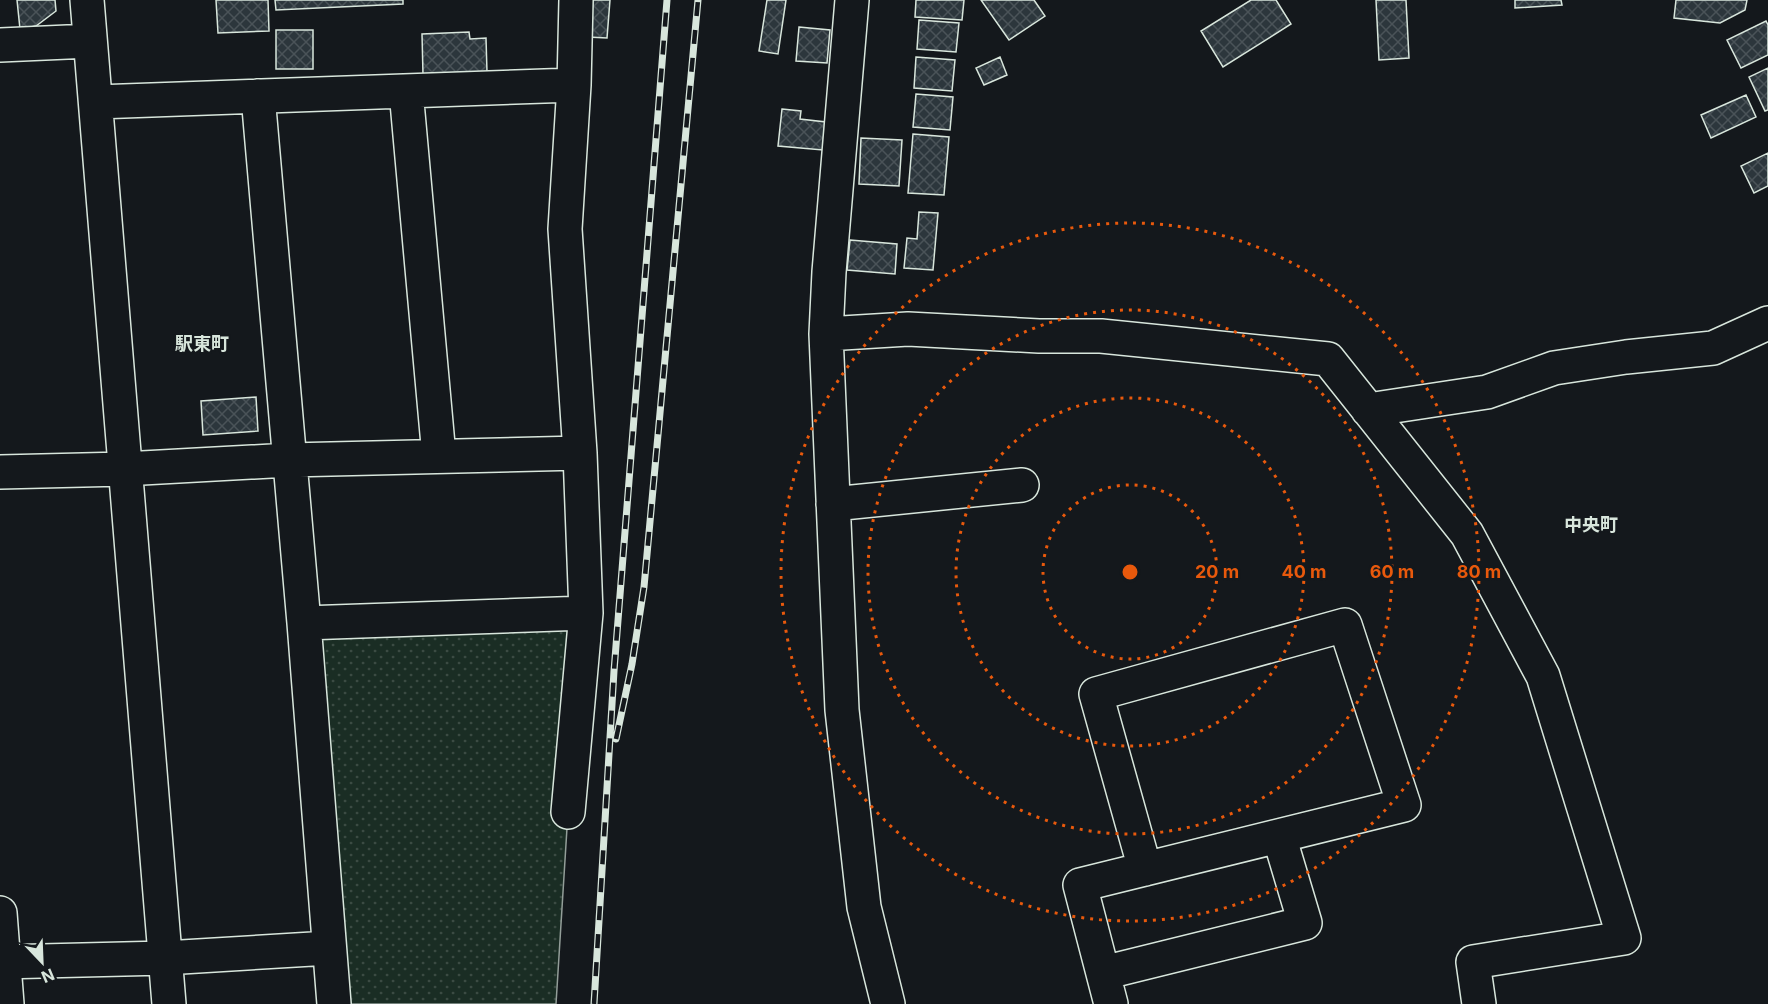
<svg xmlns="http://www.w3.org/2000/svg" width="1768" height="1004" font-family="Inter,'Noto Sans JP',sans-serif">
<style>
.park{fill:url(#park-dots);stroke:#939e99;stroke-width:1.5}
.building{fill:url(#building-cross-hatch);stroke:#d8e6dc;stroke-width:1.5}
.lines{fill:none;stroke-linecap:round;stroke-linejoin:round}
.minor-casing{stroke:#d8e6dc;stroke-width:36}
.minor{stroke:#14181c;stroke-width:33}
.rail-casing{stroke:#d8e6dc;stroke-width:7}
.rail{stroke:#14181c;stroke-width:4.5;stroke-dasharray:14;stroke-linecap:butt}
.ring{fill:none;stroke:#e8590c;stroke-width:3;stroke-dasharray:3 6}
.labels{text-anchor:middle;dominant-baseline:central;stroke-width:4.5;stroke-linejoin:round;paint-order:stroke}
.neighbourhood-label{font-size:18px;font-weight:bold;fill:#d8e6dc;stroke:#14181c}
.centre{fill:#e8590c;stroke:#14181c;stroke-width:3}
.ring-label{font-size:18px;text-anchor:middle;font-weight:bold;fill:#e8590c;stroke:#14181c;stroke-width:4.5;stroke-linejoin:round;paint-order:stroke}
</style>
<defs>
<pattern id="park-dots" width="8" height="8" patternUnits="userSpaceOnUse" patternTransform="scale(1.5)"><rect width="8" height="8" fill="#1a2d24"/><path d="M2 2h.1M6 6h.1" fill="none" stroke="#3b4b43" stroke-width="1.8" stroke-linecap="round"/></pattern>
<pattern id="building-cross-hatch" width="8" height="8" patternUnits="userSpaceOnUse" patternTransform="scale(1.5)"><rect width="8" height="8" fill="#2c363c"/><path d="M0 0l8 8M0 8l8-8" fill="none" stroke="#4a5358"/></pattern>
</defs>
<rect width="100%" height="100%" fill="#14181c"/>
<path class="park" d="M 586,613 L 568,812 L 556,1004 L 334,1004 L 304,623 Z"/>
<path class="building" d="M 17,0 L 55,0 L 56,11 L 36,26 L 20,29 Z
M 216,0 L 268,0 L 269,31 L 218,33 Z
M 275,0 L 403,0 L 403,4 L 276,10 Z
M 590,0 L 610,0 L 607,38 L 588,37 Z
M 767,0 L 786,0 L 778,54 L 759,51 Z
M 916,0 L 964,0 L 962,20 L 915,17 Z
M 981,0 L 1034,0 L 1045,16 L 1009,40 Z
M 1251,0 L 1276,0 L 1291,24 L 1223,67 L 1201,31 Z
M 1376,0 L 1406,0 L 1409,58 L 1379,60 Z
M 1515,0 L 1561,0 L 1562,5 L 1515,8 Z
M 1676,0 L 1747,0 L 1745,10 L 1720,23 L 1674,18 Z
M 919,20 L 959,23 L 956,52 L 917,49 Z
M 1766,21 L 1768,25 L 1768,55 L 1741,68 L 1727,40 Z
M 799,27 L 830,30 L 827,63 L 796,61 Z
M 276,30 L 313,30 L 313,69 L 276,69 Z
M 469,32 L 470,39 L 486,38 L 487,72 L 423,75 L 422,34 Z
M 916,57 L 955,60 L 952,91 L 914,88 Z
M 1000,57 L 1007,75 L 984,85 L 976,68 Z
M 1768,68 L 1768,110 L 1765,111 L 1749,77 Z
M 916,94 L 953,97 L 950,130 L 913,127 Z
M 1746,95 L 1756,117 L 1711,138 L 1701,115 Z
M 782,109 L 801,111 L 800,119 L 826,122 L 823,150 L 778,146 Z
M 913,134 L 949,137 L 944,195 L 908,193 Z
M 861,138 L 902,140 L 899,186 L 859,184 Z
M 1768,153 L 1768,186 L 1754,193 L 1741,166 Z
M 919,212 L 938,213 L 933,270 L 904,268 L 907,238 L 917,239 Z
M 850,240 L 897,244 L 895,274 L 847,270 Z
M 256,397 L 258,431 L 203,435 L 201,401 Z"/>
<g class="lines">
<g class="minor-casing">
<path id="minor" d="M 87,0 L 169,1004
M 852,0 L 829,272 L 826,334 L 842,710 L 864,907 L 888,1004
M 0,45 L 90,41
M 406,91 L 439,456
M 258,96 L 304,623 L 334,1004
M 96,102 L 574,85
M 826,334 L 908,329 L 1039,336 L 1101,336 L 1328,359 L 1467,534 L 1543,676 L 1624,938 L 1473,962 L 1479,1004
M 1368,410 L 1487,392 L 1554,368 L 1626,357 L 1713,348 L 1768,323
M 0,472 L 124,469 L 289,460 L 580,453
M 833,504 L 1022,485
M 304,623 L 586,613
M 568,812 L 586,613 L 580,453 L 565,229 L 574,85 L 576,0
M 0,913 L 7,1004
M 0,962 L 165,958 L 329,948
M 1103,973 L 1305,923 L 1279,836
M 1111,1004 L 1080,885 L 1404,805 L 1345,625 L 1096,694 L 1145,869"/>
</g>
<use href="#minor" class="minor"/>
<g class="rail-casing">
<path id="rail" d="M 616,739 L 632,664 L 644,587 L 698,0
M 594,1004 L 614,671 L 667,0"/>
</g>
<use href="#rail" class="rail"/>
</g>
<g class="ring">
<circle cx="1130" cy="572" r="87"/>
<circle cx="1130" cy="572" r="174"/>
<circle cx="1130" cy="572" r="262"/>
<circle cx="1130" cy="572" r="349"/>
</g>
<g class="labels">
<g class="neighbourhood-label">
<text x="202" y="343">駅東町</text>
<text x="1591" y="524">中央町</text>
</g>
</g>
<circle cx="1130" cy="572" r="9" class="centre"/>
<g class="ring-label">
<text x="1217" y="578">20 m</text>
<text x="1304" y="578">40 m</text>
<text x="1392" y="578">60 m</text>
<text x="1479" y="578">80 m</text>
</g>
<g transform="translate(42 962) rotate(157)" stroke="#14181c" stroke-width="4.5" paint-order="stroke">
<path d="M0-4.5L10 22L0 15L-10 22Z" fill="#d8e6dc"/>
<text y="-9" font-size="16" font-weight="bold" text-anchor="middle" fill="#d8e6dc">N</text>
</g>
</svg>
